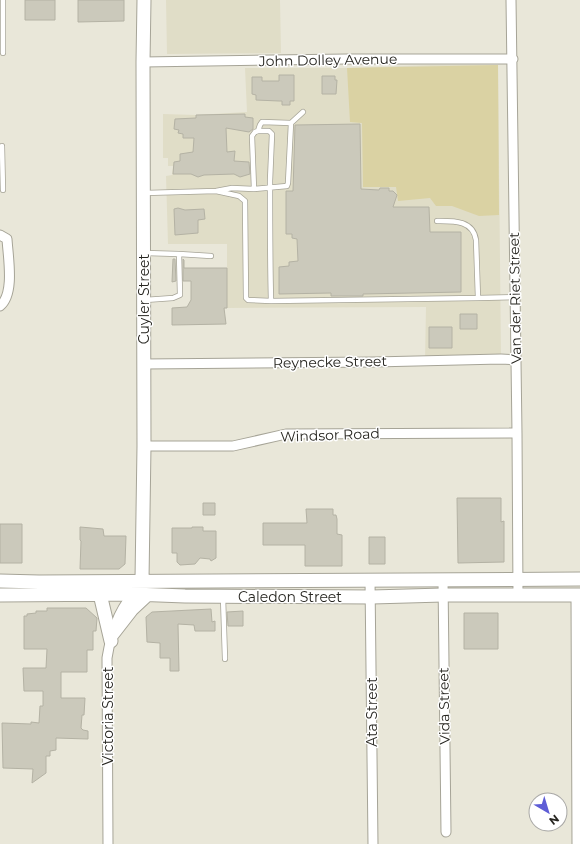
<svg xmlns="http://www.w3.org/2000/svg" width="580" height="844" font-family="Montserrat,sans-serif">
<style>
.built{fill:#e0ddc7}
.green{fill:#dad2a3}
.building{fill:#cbc9bb;stroke:#b4b2a4}
.lines{fill:none;stroke-linecap:round;stroke-linejoin:round}
.service-casing{stroke:#a6a497;stroke-width:6}
.minor-casing{stroke:#a6a497;stroke-width:11}
.secondary-casing{stroke:#a6a497;stroke-width:15}
.service{stroke:#fff;stroke-width:4.5}
.minor{stroke:#fff;stroke-width:9}
.secondary{stroke:#fff;stroke-width:13}
.labels{text-anchor:middle;dominant-baseline:central;stroke-width:3;stroke-linejoin:round;paint-order:stroke}
.street-label{font-size:14px;fill:#272621;stroke:#fff}
</style>
<rect width="100%" height="100%" fill="#e9e7d9"/>
<path class="built" d="M 166,0 L 280,0 L 281,53 L 167,54 Z
M 432,65 L 498,65 L 501,359 L 425,361 L 426,307 L 227,308 L 227,244 L 168,244 L 166,176 L 172,175 L 173,166 L 168,166 L 168,158 L 163,158 L 163,114 L 196,115 L 247,112 L 245,68 L 347,68 Z"/>
<path class="green" d="M 498,65 L 499,215 L 479,216 L 452,206 L 436,206 L 430,198 L 398,201 L 396,187 L 363,187 L 362,123 L 350,122 L 347,68 Z"/>
<path class="building" d="M 25,0 L 55,0 L 55,20 L 25,20 Z
M 78,0 L 124,0 L 124,21 L 78,22 Z
M 279,75 L 294,75 L 294,101 L 290,101 L 290,105 L 282,105 L 282,101 L 279,101 L 256,100 L 256,95 L 252,94 L 252,77 L 262,77 L 262,81 L 279,81 Z
M 322,76 L 335,76 L 335,80 L 337,80 L 336,94 L 322,94 Z
M 245,114 L 245,117 L 253,118 L 253,129 L 249,132 L 226,128 L 227,152 L 235,151 L 234,161 L 249,162 L 250,174 L 240,177 L 234,174 L 204,175 L 198,177 L 191,174 L 173,174 L 174,162 L 180,161 L 180,154 L 193,152 L 194,138 L 183,138 L 183,134 L 178,133 L 179,130 L 174,129 L 175,119 L 196,118 L 196,115 Z
M 360,124 L 361,189 L 379,190 L 380,188 L 389,188 L 389,191 L 393,191 L 397,195 L 393,207 L 429,207 L 430,232 L 461,232 L 461,292 L 363,294 L 363,296 L 331,296 L 331,293 L 279,294 L 279,267 L 289,266 L 289,262 L 298,261 L 297,239 L 292,238 L 292,234 L 286,234 L 286,191 L 293,191 L 295,125 Z
M 178,208 L 185,210 L 204,209 L 205,219 L 198,220 L 198,233 L 175,235 L 174,209 Z
M 173,259 L 175,259 L 176,281 L 172,282 Z
M 183,259 L 184,260 L 184,268 L 227,268 L 227,308 L 224,308 L 226,324 L 172,325 L 172,308 L 187,307 L 191,300 L 191,281 L 183,281 Z
M 460,314 L 477,314 L 477,329 L 460,329 Z
M 429,327 L 452,327 L 452,348 L 429,348 Z
M 457,498 L 501,498 L 501,522 L 504,521 L 504,562 L 458,563 Z
M 203,503 L 215,503 L 215,515 L 203,515 Z
M 306,509 L 333,509 L 333,515 L 336,515 L 337,519 L 337,534 L 342,535 L 342,566 L 305,566 L 305,545 L 263,545 L 263,523 L 307,523 Z
M 0,524 L 22,524 L 22,563 L 0,563 Z
M 80,527 L 103,529 L 104,536 L 126,536 L 125,564 L 119,569 L 80,569 L 81,541 L 80,540 Z
M 192,527 L 203,527 L 203,531 L 216,531 L 216,558 L 211,561 L 210,559 L 200,558 L 195,564 L 180,565 L 177,562 L 177,553 L 172,553 L 172,528 L 192,528 Z
M 369,537 L 385,537 L 385,564 L 369,564 Z
M 47,608 L 86,608 L 97,618 L 96,631 L 93,631 L 93,650 L 87,650 L 87,672 L 61,672 L 61,698 L 85,698 L 84,715 L 82,715 L 81,728 L 83,730 L 88,731 L 88,739 L 56,738 L 56,750 L 50,751 L 50,756 L 46,756 L 46,773 L 32,783 L 33,769 L 3,768 L 2,723 L 31,724 L 31,722 L 39,723 L 40,706 L 43,706 L 43,691 L 24,691 L 23,668 L 46,668 L 47,649 L 24,649 L 24,616 L 27,616 L 27,614 L 36,613 L 36,611 L 47,611 Z
M 211,609 L 212,622 L 215,621 L 215,631 L 195,631 L 194,625 L 178,624 L 179,671 L 170,671 L 170,658 L 160,658 L 160,643 L 147,642 L 146,617 L 152,612 Z
M 243,611 L 243,626 L 228,626 L 227,612 Z
M 464,613 L 498,613 L 498,649 L 464,649 Z"/>
<g class="lines">
<g class="service-casing">
<path id="service" d="M 3,53 L 3,0
M 291,123 L 303,112
M 2,146 L 3,190
M 254,189 L 252,136 L 255,132 L 258,131
M 145,193 L 216,191 L 232,188 L 254,189 L 287,186 L 288,183 L 291,123 L 262,122 L 260,125 L 258,131 L 269,131 L 272,134 L 270,181 C 270,221 270,261 271,301 L 248,300 L 246,298 L 245,201 L 239,196 L 216,191
M 145,253 L 179,254
M 478,298 L 515,297
M 145,300 L 173,298 L 180,295 L 179,254 L 211,256
M 271,301 L 478,298 L 476,240 C 473,220 454,221 437,221
M 223,597 L 225,659"/>
</g>
<g class="minor-casing">
<path id="minor" d="M 511,0 L 517,433 L 518,595
M 143,62 L 347,59 L 513,59
M 0,235 L 7,239 C 8,257 15,294 0,306
M 144,364 L 374,362 L 501,359 L 516,360
M 144,446 L 233,446 L 286,434 L 517,433
M 370,580 L 373,844
M 443,580 L 446,832
M 576,595 L 577,844
M 108,844 L 107,658 C 111,634 117,613 133,594"/>
</g>
<g class="secondary-casing">
<path id="secondary" d="M 0,581 L 39,582 L 580,579
M 100,594 L 111,641
M 133,594 L 142,580 L 144,446 L 143,62 L 144,0
M 0,595 L 133,594 L 185,596 L 372,597 L 443,595 L 580,595
M 111,636 L 132,609 L 147,595"/>
</g>
<use href="#service" class="service"/>
<use href="#minor" class="minor"/>
<use href="#secondary" class="secondary"/>
</g>
<g class="labels">
<g class="street-label">
<text transform="translate(328 60) rotate(-1)">John Dolley Avenue</text>
<text transform="translate(515 298) rotate(-91)">Van der Riet Street</text>
<text transform="translate(144 299) rotate(-90)">Cuyler Street</text>
<text transform="translate(330 362) rotate(-1)">Reynecke Street</text>
<text transform="translate(330 435) rotate(-2)">Windsor Road</text>
<text x="290" y="597">Caledon Street</text>
<text transform="translate(444 706) rotate(-91)">Vida Street</text>
<text transform="translate(372 712) rotate(-90)">Ata Street</text>
<text transform="translate(108 716) rotate(-90)">Victoria Street</text>
</g>
</g>
<g transform="translate(548 812) rotate(142)"><circle r="19" fill="#ffffff" stroke="#a9a8a6"/>
<path d="M0-3L7 15L0 10L-7 15Z" fill="#5e5dd6"/>
<text y="-6" font-size="11" font-weight="bold" text-anchor="middle" fill="#272621">N</text>
</g>
</svg>
